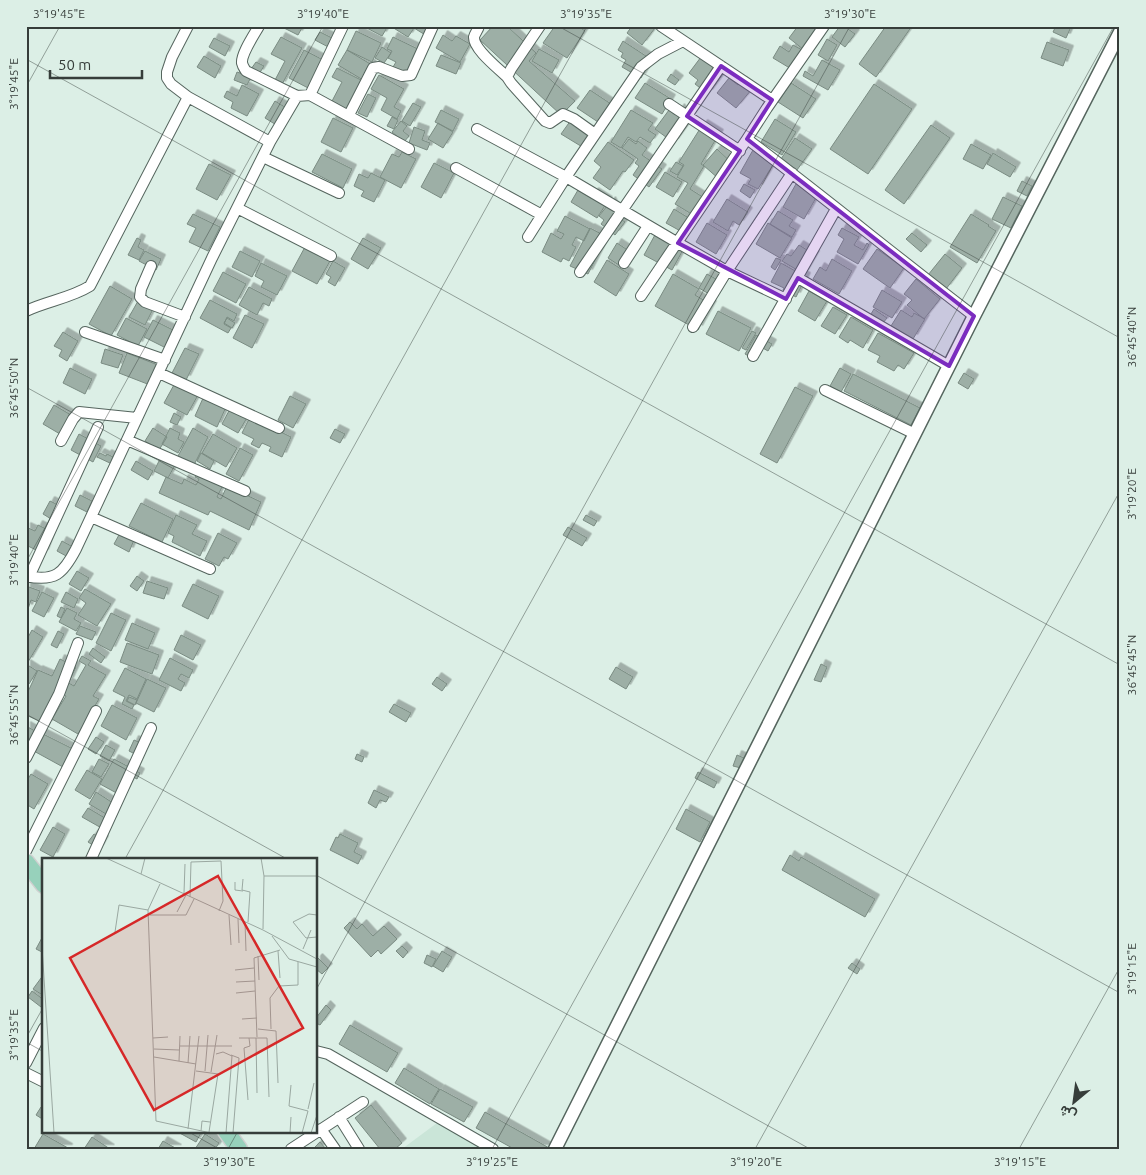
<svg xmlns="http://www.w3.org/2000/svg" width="1146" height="1175" font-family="Ubuntu,Vazirmatn,sans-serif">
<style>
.built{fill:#cae5d8}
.building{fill:#9dafa6;stroke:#7a8b82;filter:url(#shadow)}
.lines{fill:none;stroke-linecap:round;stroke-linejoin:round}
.minor-casing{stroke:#55655e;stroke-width:12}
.tertiary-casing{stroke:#55655e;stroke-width:15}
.primary-casing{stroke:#cfd0d0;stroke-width:19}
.minor{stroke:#fff;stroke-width:10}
.tertiary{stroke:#fff;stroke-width:12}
.primary{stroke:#97d1bb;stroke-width:16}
.marked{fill:#7b2cbf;fill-opacity:0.2;stroke:#7b2cbf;stroke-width:4;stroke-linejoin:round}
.ticks{fill:none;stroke:#363d3a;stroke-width:1;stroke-opacity:0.45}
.inset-road{fill:none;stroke:#9aa8a1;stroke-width:1}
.view{fill:#d62828;fill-opacity:0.15;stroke:#d62828;stroke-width:2.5}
.inset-edge{fill:none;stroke:#363d3a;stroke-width:2.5}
.neatline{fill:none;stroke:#363d3a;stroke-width:2}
.ticks-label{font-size:12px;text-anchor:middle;fill:#363d3a}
</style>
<defs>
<filter id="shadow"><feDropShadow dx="4.5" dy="-4.5" stdDeviation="0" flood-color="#0004"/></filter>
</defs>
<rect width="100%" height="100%" fill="#dcefe6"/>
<path class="built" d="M 437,1123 L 485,1149 L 402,1149 Z"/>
<path class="building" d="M 280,26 L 303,26 L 298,35 Z
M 363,26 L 388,26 L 382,36 Z
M 393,26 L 432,26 L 427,36 L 414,28 L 408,37 L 392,27 Z
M 493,26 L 507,26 L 536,53 L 529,61 L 575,101 L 561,115 L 480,40 Z
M 555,26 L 578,26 L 585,31 L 567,58 L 543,43 Z
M 632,26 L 653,26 L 655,28 L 642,45 L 627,33 Z
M 798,26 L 820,26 L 809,54 L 789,38 Z
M 840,26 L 844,26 L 855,34 L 845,47 L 832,37 Z
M 886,26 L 912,26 L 876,77 L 859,64 Z
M 1056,26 L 1065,26 L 1070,29 L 1066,38 L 1053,32 Z
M 356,31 L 381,43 L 372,62 L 347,50 Z
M 320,32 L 336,40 L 332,49 L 315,40 Z
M 443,35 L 452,41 L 456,36 L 470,44 L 460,62 L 436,48 Z
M 281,37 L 302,48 L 281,86 L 274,82 L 285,61 L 271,54 Z
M 393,37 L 422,51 L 410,75 L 393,67 L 396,62 L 388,58 L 392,51 L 387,49 Z
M 214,38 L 230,46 L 225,56 L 209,47 Z
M 827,39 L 837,45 L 828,61 L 818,55 Z
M 623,41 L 652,60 L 641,78 L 622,67 L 626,60 L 621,57 L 623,53 L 618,50 Z
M 1047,42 L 1069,50 L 1063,66 L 1041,58 Z
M 793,45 L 804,51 L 793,70 L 773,58 L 780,46 L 789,52 Z
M 382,47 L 391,53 L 384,63 L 375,58 Z
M 539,49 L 559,60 L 552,73 L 532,61 Z
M 304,50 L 325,61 L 310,89 L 289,78 Z
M 347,50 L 372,65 L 363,80 L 338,65 Z
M 441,55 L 461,63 L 456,74 L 436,66 Z
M 204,56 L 221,66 L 215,78 L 197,67 Z
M 701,57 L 723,74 L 708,94 L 695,84 L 698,80 L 689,73 Z
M 822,60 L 840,70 L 828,90 L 803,76 L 805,71 L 813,76 Z
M 256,62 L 264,66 L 259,74 L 251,69 Z
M 337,68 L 365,82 L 349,113 L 331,103 L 342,82 L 332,77 Z
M 237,72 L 251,77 L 247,85 L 234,80 Z
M 671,74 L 679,80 L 675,85 L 667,80 Z
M 379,75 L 404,89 L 394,107 L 401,111 L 397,119 L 381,110 L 387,98 L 371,89 Z
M 729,78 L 738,85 L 742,81 L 752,89 L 736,108 L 717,93 Z
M 645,83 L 671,99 L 662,114 L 635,98 Z
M 791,83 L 816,99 L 803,118 L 778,102 Z
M 874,84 L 912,109 L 868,174 L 830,149 Z
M 242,85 L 259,94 L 247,116 L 231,108 L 233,102 L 224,97 L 227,91 L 237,96 Z
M 590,90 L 617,108 L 604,126 L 577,108 Z
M 368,94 L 376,98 L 367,117 L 358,113 Z
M 275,101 L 288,109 L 278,126 L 265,118 Z
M 413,103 L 421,107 L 410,126 L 402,121 Z
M 680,108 L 689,122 L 674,143 L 655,129 L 669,110 L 675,115 Z
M 441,110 L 459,119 L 453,131 L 435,122 Z
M 631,110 L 653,123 L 648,130 L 656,135 L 650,143 L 640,137 L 636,142 L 628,137 L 621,148 L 611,142 Z
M 392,117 L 398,120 L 394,129 L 387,126 Z
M 333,118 L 353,128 L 341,152 L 321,142 Z
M 775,119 L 796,132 L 782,155 L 761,142 Z
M 571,120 L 593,133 L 584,148 L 561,134 Z
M 401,121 L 407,126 L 403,131 L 409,136 L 404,142 L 392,132 Z
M 438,123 L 453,132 L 443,148 L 428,139 Z
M 703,124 L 719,134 L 701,164 L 704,166 L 690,189 L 709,201 L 698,218 L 675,204 L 688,183 L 677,177 L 684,165 L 679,162 Z
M 931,125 L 950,138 L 904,204 L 885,190 Z
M 414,127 L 425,131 L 422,140 L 430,143 L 427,150 L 409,143 Z
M 795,138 L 812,149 L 797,170 L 781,159 Z
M 629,139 L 636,144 L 638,141 L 647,148 L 642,155 L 662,169 L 649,187 L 633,175 L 639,166 L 635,163 L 638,159 L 622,148 Z
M 608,142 L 634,160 L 625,172 L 623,171 L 610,190 L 593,178 L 601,167 L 594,161 Z
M 971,144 L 991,155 L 983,169 L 963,159 Z
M 717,149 L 733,164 L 719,179 L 703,165 Z
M 753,150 L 774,163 L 758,189 L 748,184 L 751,179 L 740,173 Z
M 402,152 L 416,159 L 401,188 L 380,177 L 392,154 L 399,157 Z
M 993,153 L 1016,167 L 1010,177 L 987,164 Z
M 322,154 L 352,169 L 343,188 L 312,172 Z
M 676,162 L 683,166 L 677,175 L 670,171 Z
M 434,163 L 454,173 L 441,198 L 421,187 Z
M 209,164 L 231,175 L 217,200 L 196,189 Z
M 665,172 L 682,182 L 673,197 L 656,187 Z
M 371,173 L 385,180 L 374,202 L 361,196 L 364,191 L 354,186 L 359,174 L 368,178 Z
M 1022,181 L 1032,186 L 1027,196 L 1017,191 Z
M 744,184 L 755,190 L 750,198 L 740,191 Z
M 796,184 L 817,196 L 804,219 L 783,207 Z
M 578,190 L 591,198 L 594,192 L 608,201 L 597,218 L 571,202 Z
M 1003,197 L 1022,206 L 1011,228 L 992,219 Z
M 727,199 L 748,212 L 739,225 L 733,221 L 728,231 L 713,222 Z
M 611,201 L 619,218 L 625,222 L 615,235 L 601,224 L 604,220 L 599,216 Z
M 674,209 L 692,220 L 684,233 L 666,223 Z
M 778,211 L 793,220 L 789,226 L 796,230 L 792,237 L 770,224 Z
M 193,214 L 220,227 L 208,251 L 189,242 L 196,228 L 187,224 Z
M 971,214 L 989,225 L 988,226 L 996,231 L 977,263 L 950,247 Z
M 565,216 L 590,229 L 584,241 L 576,237 L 572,245 L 576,247 L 569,261 L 563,258 L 561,262 L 542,252 L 551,233 L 561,239 L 564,234 L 557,231 Z
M 707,223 L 727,235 L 716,254 L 696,242 Z
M 768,223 L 792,238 L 780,258 L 756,244 Z
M 590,228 L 607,237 L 588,274 L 570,266 Z
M 842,228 L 859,237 L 854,245 L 863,250 L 867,243 L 869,245 L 858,264 L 837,252 L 844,239 L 838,235 Z
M 656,233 L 684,248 L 672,270 L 644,255 Z
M 912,233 L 927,245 L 921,252 L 906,239 Z
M 137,238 L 141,240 L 138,247 L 144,250 L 139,260 L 128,255 Z
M 363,238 L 381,248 L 368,269 L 351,259 Z
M 617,243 L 629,251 L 629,262 L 625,269 L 608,258 Z
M 799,245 L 815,255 L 804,274 L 782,261 L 787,254 L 791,256 Z
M 305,247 L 330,261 L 317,284 L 292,271 Z
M 877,249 L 904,268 L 890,288 L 863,269 Z
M 145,251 L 161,259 L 156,270 L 139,261 Z
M 240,251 L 260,261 L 252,277 L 232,267 Z
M 945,254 L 962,268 L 946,289 L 928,275 Z
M 776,258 L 781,260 L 775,270 L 771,267 Z
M 832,259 L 852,271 L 839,294 L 813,279 L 820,267 L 826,271 Z
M 607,260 L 629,274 L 616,296 L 594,282 Z
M 333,261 L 345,268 L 335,286 L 328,282 L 331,277 L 326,274 Z
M 261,263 L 287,276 L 277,295 L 261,287 L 264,281 L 255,276 Z
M 781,263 L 806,277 L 796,297 L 783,290 L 784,288 L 771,282 Z
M 223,272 L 246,284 L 236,303 L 213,291 Z
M 673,274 L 699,289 L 695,295 L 712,305 L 698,330 L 655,306 Z
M 707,274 L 723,283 L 714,297 L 699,288 Z
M 916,279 L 940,299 L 924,319 L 907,305 L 912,300 L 904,294 Z
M 110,286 L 132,299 L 111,336 L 89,324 Z
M 249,287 L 272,299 L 269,306 L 263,303 L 257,315 L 239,305 Z
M 882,290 L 902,302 L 892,318 L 873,307 Z
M 809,291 L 827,301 L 815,321 L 798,311 Z
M 210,300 L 237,314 L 234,321 L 227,317 L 224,324 L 231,328 L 228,333 L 200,318 Z
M 138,301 L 153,309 L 145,325 L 129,317 Z
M 833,307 L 847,315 L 835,334 L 821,326 Z
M 874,309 L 887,318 L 883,323 L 871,314 Z
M 901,310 L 912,317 L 914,313 L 925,319 L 913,339 L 891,326 Z
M 718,311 L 751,328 L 739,351 L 706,334 Z
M 245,315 L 264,324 L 252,348 L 233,338 Z
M 851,317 L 873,330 L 863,348 L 850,340 L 848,343 L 839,337 Z
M 126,318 L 147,329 L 138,346 L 117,335 Z
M 227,318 L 235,323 L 232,328 L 224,323 Z
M 153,320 L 177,332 L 168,349 L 144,337 Z
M 752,331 L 756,333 L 746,350 L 742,348 Z
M 63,332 L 78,341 L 67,361 L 59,356 L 62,350 L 54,346 Z
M 878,333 L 914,353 L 904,369 L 898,365 L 894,371 L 877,362 L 880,356 L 868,350 Z
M 756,335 L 772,344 L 768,351 L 761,347 L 754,359 L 745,354 Z
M 185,348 L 199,354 L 186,380 L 172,373 Z
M 105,349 L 123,355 L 118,368 L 101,363 Z
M 127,353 L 158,365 L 150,385 L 119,373 Z
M 70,368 L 92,379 L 85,394 L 63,383 Z
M 840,368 L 851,374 L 841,392 L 830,386 Z
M 964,373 L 974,379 L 968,389 L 958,383 Z
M 853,374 L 920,408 L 911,425 L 844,391 Z
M 175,383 L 198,395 L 187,415 L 164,403 Z
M 795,387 L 813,396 L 777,463 L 760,454 Z
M 204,396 L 226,407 L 217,427 L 195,416 Z
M 290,396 L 306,404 L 293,428 L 278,420 Z
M 54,405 L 71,415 L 60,434 L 43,424 Z
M 231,407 L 248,416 L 238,433 L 222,424 Z
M 174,413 L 181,417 L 177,425 L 170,422 Z
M 250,417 L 291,437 L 282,457 L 269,451 L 271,447 L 262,443 L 259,448 L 251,444 L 254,439 L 242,433 Z
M 153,428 L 167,437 L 159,450 L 145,441 Z
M 170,428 L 180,433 L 178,439 L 184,442 L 178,453 L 162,444 Z
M 193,428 L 208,437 L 194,465 L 178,456 Z
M 335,429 L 345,434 L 340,443 L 330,438 Z
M 79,434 L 101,446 L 93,462 L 71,450 Z
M 213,434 L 237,448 L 226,467 L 202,453 Z
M 240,448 L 253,455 L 239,481 L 226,474 Z
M 100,453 L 106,456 L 107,454 L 115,458 L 112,464 L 97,457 Z
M 201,453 L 214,461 L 210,469 L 197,461 Z
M 161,457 L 175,465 L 168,478 L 154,471 Z
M 136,461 L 153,471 L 148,480 L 131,470 Z
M 197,473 L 223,485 L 217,497 L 221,499 L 227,486 L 261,502 L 249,530 L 210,511 L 208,515 L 159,493 L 166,477 L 182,484 L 184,479 L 196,485 L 199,479 L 195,477 Z
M 80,495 L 92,501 L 87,512 L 75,506 Z
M 50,501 L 64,508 L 56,522 L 43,514 Z
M 141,503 L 173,519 L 162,542 L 129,526 Z
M 176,515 L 197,525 L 192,534 L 207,541 L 200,556 L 172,542 L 174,536 L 168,533 Z
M 586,515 L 597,521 L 594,526 L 583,520 Z
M 38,525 L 52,532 L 44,554 L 26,545 L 26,527 L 35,531 Z
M 568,527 L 587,538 L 582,546 L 563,535 Z
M 120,533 L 134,540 L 129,552 L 114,544 Z
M 218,533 L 237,543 L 228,559 L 224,557 L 219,566 L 205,559 Z
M 62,541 L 73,547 L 68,557 L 57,551 Z
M 77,571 L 89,578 L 81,591 L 69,584 Z
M 137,576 L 144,581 L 137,591 L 130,586 Z
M 147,581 L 168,588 L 164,599 L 143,593 Z
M 193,584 L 219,596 L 208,619 L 182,606 Z
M 26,586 L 40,591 L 36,602 L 31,600 L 28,609 L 26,608 Z
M 85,589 L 111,604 L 97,626 L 78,615 L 86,603 L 79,598 Z
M 42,592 L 54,598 L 44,617 L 32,611 Z
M 66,592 L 78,599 L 74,608 L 61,602 Z
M 61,607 L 65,609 L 61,618 L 57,616 Z
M 67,608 L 77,613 L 74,619 L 81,623 L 76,631 L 59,622 Z
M 111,613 L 126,620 L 111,651 L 96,643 Z
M 132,623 L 155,633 L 148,649 L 125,640 Z
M 80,626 L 96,632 L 92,640 L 76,634 Z
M 32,630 L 43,637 L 28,662 L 26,661 L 26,641 Z
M 58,631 L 64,634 L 57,648 L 51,645 Z
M 181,635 L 201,645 L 193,660 L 174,650 Z
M 127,643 L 159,655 L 152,674 L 120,662 Z
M 93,648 L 105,657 L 101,663 L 89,654 Z
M 82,656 L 91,661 L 88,665 L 106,675 L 93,696 L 99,699 L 78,734 L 52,719 L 66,696 L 61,693 L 67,682 L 74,686 L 86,665 L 79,661 Z
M 170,658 L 193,670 L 189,678 L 181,674 L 178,679 L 185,683 L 181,691 L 159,680 Z
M 60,659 L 76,667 L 69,682 L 61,678 L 48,725 L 26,715 L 26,696 L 38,670 L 52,676 Z
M 26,664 L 37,671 L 29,684 L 26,683 Z
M 821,664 L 827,667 L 821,682 L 814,680 Z
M 616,667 L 633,677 L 626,689 L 609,679 Z
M 125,668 L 146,679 L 137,699 L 129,695 L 126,701 L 134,705 L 132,709 L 122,704 L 125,697 L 113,691 Z
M 437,677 L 447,684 L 442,691 L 432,684 Z
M 147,679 L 166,688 L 154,712 L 136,703 Z
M 129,697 L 137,700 L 135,705 L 127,701 Z
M 394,704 L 411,713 L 406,722 L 389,712 Z
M 112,705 L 137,718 L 126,740 L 101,726 Z
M 26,726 L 35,731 L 26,749 Z
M 41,733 L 73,749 L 63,767 L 32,750 Z
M 96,737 L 104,742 L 96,754 L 88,749 Z
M 134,740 L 143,744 L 137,755 L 129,751 Z
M 106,745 L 115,750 L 109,761 L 100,756 Z
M 357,754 L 364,757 L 362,762 L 355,759 Z
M 737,755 L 744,758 L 741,768 L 733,766 Z
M 99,759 L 109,764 L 101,777 L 92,772 Z
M 114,759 L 140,773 L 137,779 L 133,777 L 122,796 L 100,784 Z
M 87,770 L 102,779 L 90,799 L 75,790 Z
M 698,772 L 717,782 L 714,788 L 695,778 Z
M 31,774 L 48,784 L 34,809 L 26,804 L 26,782 Z
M 374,790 L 389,797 L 386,802 L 380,800 L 376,808 L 368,803 Z
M 96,792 L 113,803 L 106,814 L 89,804 Z
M 88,808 L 110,821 L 105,830 L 82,817 Z
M 686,809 L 710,822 L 700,842 L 676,829 Z
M 53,827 L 65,834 L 53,857 L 40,850 Z
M 94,834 L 104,840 L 99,849 L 88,842 Z
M 340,834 L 358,843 L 354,852 L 362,856 L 358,864 L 330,850 L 336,837 L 338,838 Z
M 790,855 L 799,861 L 801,857 L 875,899 L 865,917 L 782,870 Z
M 350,922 L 357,929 L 362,924 L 373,936 L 384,926 L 397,939 L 381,954 L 378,950 L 371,957 L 344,928 Z
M 44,934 L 44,953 L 36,949 Z
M 402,946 L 408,952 L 403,958 L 396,951 Z
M 442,951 L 452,957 L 443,972 L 433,966 Z
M 427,955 L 436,959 L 432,967 L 424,963 Z
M 318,958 L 328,968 L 322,974 L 316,969 L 316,960 Z
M 852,963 L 860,969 L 857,974 L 848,968 Z
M 44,974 L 44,996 L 33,989 Z
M 32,991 L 44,1000 L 44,1003 L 41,1007 L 28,997 Z
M 326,1005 L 331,1010 L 320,1025 L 316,1023 L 316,1018 Z
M 350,1025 L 398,1053 L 387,1072 L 339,1044 Z
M 404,1068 L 439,1089 L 430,1104 L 395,1083 Z
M 440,1089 L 473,1107 L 464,1122 L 431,1104 Z
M 371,1105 L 402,1143 L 395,1149 L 380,1149 L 355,1118 Z
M 41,1107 L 44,1109 L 44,1120 L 36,1115 Z
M 485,1112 L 551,1149 L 514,1149 L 476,1128 Z
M 176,1131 L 202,1131 L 196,1142 Z
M 43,1134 L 68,1148 L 68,1149 L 34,1149 Z
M 205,1134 L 219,1143 L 215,1149 L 195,1149 Z
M 92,1137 L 110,1149 L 84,1149 Z
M 163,1141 L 177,1149 L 158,1149 Z
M 320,1142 L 326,1149 L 313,1149 Z"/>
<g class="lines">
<g class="minor-casing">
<path id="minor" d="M 188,26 L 172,57 L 167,72 L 167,78 L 171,84 L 188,97 L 270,142
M 259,26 C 254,35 241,54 242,63 C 243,67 244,68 246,71 L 297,96 L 310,95 L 409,149
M 479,26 C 478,30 475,33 474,37 C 473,49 499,69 507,77
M 540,26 L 511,69 L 507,77 L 511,83 L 545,121 L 550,123 L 563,114 L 574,119 L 595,134
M 661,26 L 772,100
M 310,95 L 343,26
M 669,104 L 740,151
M 349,115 L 373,68 L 379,67 L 402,76 L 411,75 L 433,26
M 477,129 L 566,177 L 678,243 L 727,271 L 786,299
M 747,139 C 824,197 898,258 974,316
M 263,157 L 339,193
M 456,168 L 542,215
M 237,208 L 331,256
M 528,237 L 566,177 L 641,67 L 658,54 L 683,41
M 624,263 L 648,226
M 151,266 L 141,289 L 140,297 L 145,302 L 185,317
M 580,272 L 721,66
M 798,278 L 949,366
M 641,296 L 747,139 L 767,108 L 824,26
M 26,311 C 47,301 71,298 90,286 L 188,97
M 693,327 L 727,271 L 792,173
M 85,332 L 165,360
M 753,356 L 836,209
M 159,373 L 279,428
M 825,390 L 915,434
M 127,440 L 245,491
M 61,441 L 73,419 L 79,412 L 137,418
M 91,517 L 210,569
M 26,576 C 55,582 63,574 76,549 L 212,258 L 270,142 L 297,96
M 29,577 L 98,427
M 26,758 L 59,694 L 78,643
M 26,851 L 96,711
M 91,859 L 151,728
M 316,1051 L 328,1054 L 493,1149
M 26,1063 L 44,1028
M 26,1073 L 44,1082
M 339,1117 L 359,1149
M 321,1129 L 335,1149
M 291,1149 L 363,1102"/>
</g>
<g class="tertiary-casing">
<path id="tertiary" d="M 555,1149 L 974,316 L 1120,32"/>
</g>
<g class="primary-casing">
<path id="primary" d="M 26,862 L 44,885
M 226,1131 L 239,1149"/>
</g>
<use href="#minor" class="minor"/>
<use href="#tertiary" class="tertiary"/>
<use href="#primary" class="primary"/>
</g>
<path class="marked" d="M 721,66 L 772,100 L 747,139 L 974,316 L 949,366 L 798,278 L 786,299 L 678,243 L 740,151 L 687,116 Z"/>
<path class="ticks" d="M 558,26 L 1120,338M 26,59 L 1120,665M 26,87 L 60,26M 26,387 L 1120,993M 26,562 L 323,26M 26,714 L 287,859M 125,859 L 587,26M 316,875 L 810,1149M 316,990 L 850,26M 26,1038 L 44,1006M 26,1042 L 44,1052M 187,1131 L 219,1149M 228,1149 L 238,1131M 492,1149 L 1114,26M 755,1149 L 1120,491M 1019,1149 L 1120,967"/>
<g transform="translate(42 858)">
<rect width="275" height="275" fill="#dcefe6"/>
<path class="inset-road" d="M 64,0 L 221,72 L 275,101M 219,0 L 222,18 L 221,71M 99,16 L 103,0M 222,18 L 275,18M 201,21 L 200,32 L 208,34 L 206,64M 193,24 L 193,32 L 201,33M 118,26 L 106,52 L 114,263 L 169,275M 142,35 L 143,6M 148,39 L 149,4 L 179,3 L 181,43 L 177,53M 135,54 L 144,37M 108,57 L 144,57 L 152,41M 187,57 L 189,87M 275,57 L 267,56 L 251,64 L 264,80 L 275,79M 196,61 L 197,85M 203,64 L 204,93M 73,74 L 77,47 L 106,52M 230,78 L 247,101 L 275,109M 0,89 L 12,275M 261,91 L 269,72M 236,93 L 238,120M 216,98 L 217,122M 193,112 L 212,110M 194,124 L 213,123M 194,135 L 213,133M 200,161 L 215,160M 216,171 L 234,173 L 236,225M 229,171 L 228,140 L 237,128 L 256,127 L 256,104M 215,179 L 212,100 L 238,92M 111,180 L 126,179M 197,180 L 225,180 L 227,239M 214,180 L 215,235M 138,188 L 190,188M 112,191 L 137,192M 174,196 L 181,194 L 190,198 L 184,275M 189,197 L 197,200 L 191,275M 112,199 L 154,206M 137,203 L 138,178M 146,205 L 148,178M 154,213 L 176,216 L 167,274M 163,213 L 166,177M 169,214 L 175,177M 249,227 L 247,248 L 266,253 L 260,275M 206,242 L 202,190 L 208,188 L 207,180M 266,251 L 272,225M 146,271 L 157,178M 159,273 L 160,263 L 168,264M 248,275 L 249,259M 269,275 L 275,257"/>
<path class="view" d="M 176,18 L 261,170 L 112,252 L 28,100 Z"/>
<rect width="275" height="275" class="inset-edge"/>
</g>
<rect width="1146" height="1175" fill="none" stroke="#dcefe6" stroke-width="55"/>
<g transform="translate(1074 1102) rotate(209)" stroke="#dcefe6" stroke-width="4" paint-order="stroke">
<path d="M0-4L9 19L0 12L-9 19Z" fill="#363d3a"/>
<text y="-8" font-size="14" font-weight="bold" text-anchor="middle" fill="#363d3a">ش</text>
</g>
<path d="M50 70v8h92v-8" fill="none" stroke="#363d3a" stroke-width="2.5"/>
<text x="58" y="70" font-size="15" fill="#363d3a" stroke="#dcefe6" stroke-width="4" paint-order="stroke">50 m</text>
<rect x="28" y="28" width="1090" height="1120" class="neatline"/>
<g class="ticks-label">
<text x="59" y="18">3°19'45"E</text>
<text x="323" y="18">3°19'40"E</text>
<text x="586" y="18">3°19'35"E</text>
<text x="850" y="18">3°19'30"E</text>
<text transform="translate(14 84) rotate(-90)" y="4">3°19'45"E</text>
<text transform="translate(1132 337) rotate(-90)" y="4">36°45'40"N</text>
<text transform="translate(14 388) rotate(-90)" y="4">36°45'50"N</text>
<text transform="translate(1132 494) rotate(-90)" y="4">3°19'20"E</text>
<text transform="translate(14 560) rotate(-90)" y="4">3°19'40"E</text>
<text transform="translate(1132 665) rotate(-90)" y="4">36°45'45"N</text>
<text transform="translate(14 715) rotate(-90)" y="4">36°45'55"N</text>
<text transform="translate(1132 969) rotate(-90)" y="4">3°19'15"E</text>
<text transform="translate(14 1035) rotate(-90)" y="4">3°19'35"E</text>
<text x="229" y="1166">3°19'30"E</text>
<text x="492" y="1166">3°19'25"E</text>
<text x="756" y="1166">3°19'20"E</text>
<text x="1020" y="1166">3°19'15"E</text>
</g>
</svg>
